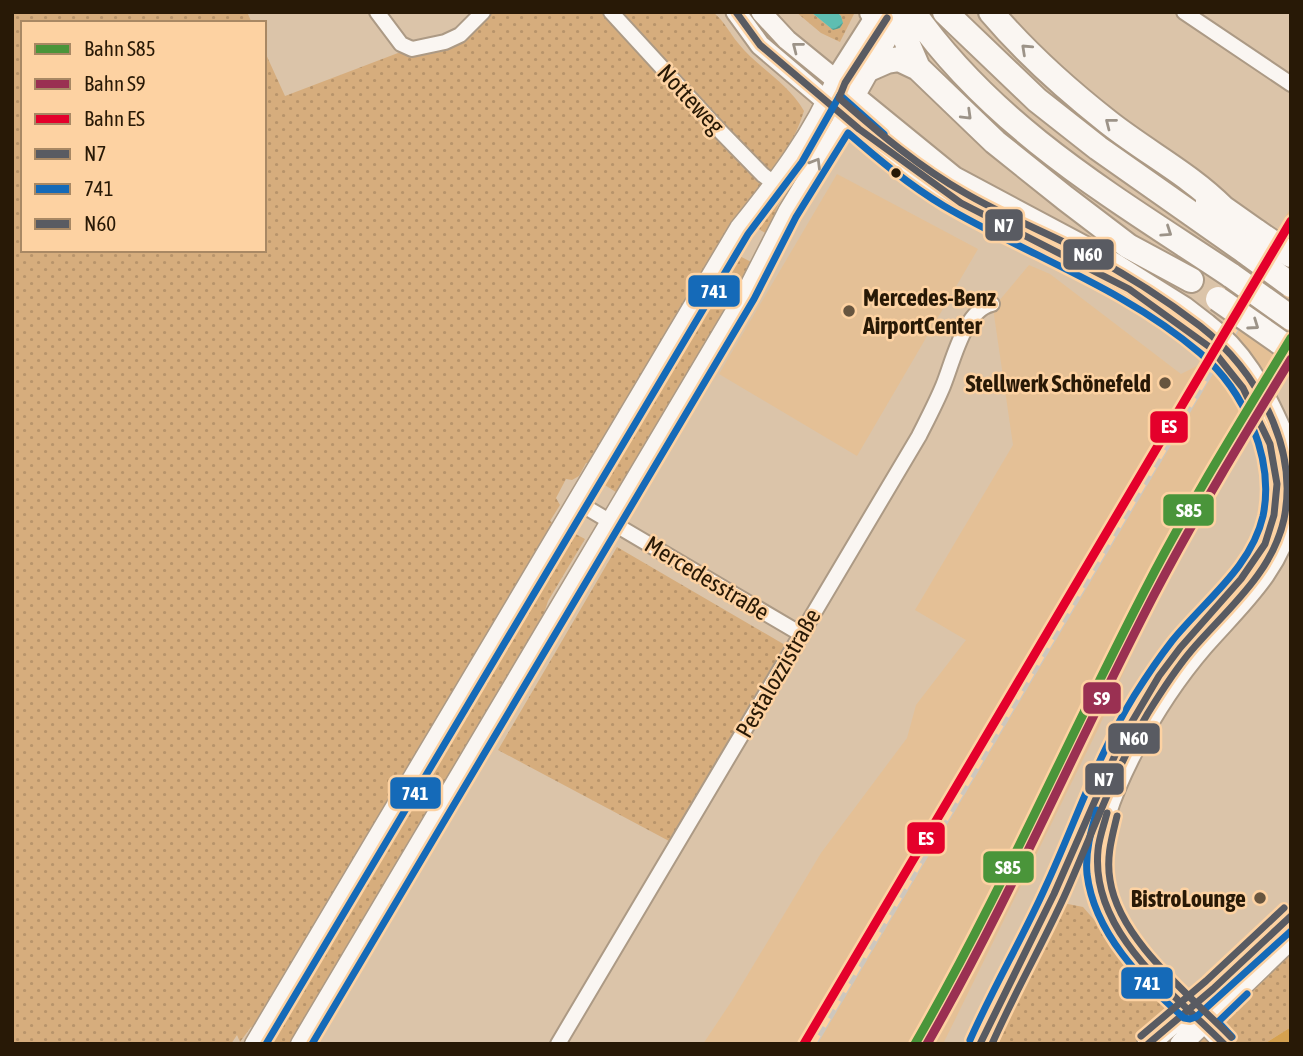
<svg xmlns="http://www.w3.org/2000/svg" width="1303" height="1056" font-family="'Asap Condensed',sans-serif">
<style>
.built{fill:#e4c096}
.grass{fill:url(#grass-dots)}
.forest{fill:url(#forest-firs)}
.water{fill:url(#water-waves)}
.lines{fill:none;stroke-linecap:round;stroke-linejoin:round}
.minor-casing{stroke:#ac9a85;stroke-width:18}
.tertiary-casing{stroke:#ac9a85;stroke-width:21}
.secondary-casing{stroke:#ac9a85;stroke-width:23}
.primary-casing{stroke:#ac9a85;stroke-width:24}
.motorway-casing{stroke:#ac9a85;stroke-width:28}
.minor{stroke:#faf6f2;stroke-width:14}
.tertiary{stroke:#faf6f2;stroke-width:18}
.secondary{stroke:#faf6f2;stroke-width:19}
.primary{stroke:#faf6f2;stroke-width:21}
.motorway{stroke:#faf6f2;stroke-width:24}
.rail-casing{stroke:#cdc7be;stroke-width:6}
.rail{stroke:#fdd2a2;stroke-width:3.5;stroke-dasharray:10;stroke-linecap:butt}
.secondary-bridge-casing{stroke:#ac9a85;stroke-width:23;stroke-linecap:butt}
.motorway-bridge-casing{stroke:#ac9a85;stroke-width:28;stroke-linecap:butt}
.secondary-bridge{stroke:#faf6f2;stroke-width:19}
.motorway-bridge{stroke:#faf6f2;stroke-width:24}
.bus-1-casing{stroke:#fdd2a2;stroke-width:12}
.bus-2-casing{stroke:#fdd2a2;stroke-width:12}
.bus-3-casing{stroke:#fdd2a2;stroke-width:12}
.bus-1{stroke:#595b62;stroke-width:7}
.bus-2{stroke:#156ab8;stroke-width:7}
.bus-3{stroke:#595b62;stroke-width:7}
.rail-1-casing{stroke:#fdd2a2;stroke-width:14}
.rail-2-casing{stroke:#fdd2a2;stroke-width:14}
.rail-3-casing{stroke:#fdd2a2;stroke-width:14}
.rail-1{stroke:#4a953a;stroke-width:9}
.rail-2{stroke:#9a3052;stroke-width:9}
.rail-3{stroke:#e4002b;stroke-width:9}
.oneway{stroke:#9c9388}
.bus-dot{fill:#281906;stroke:#fdd2a2;stroke-width:2.5}
.poi-dot{fill:#67553f;stroke:#fdd2a2;stroke-width:2.5}
.labels{text-anchor:middle;dominant-baseline:central;stroke-width:5;stroke-linejoin:round;paint-order:stroke}
.street-label{font-size:24px;fill:#281906;stroke:#fdd2a2}
.poi-label{font-size:24px;font-weight:bold;fill:#281906;stroke:#fdd2a2;text-anchor:end}
.line-badge{stroke:#fdd2a2;stroke-width:2.5}
.badge-label{font-size:19px;text-anchor:middle;font-weight:bold;fill:#fff}
</style>
<defs>
<pattern id="grass-dots" width="8" height="8" patternUnits="userSpaceOnUse" patternTransform="scale(1.75)"><rect width="8" height="8" fill="#d6ad7d"/><path d="M2 2h.1M6 6h.1" fill="none" stroke="#b8946b" stroke-width="1.8" stroke-linecap="round"/></pattern>
<pattern id="forest-firs" width="22" height="20" patternUnits="userSpaceOnUse" patternTransform="scale(1.75)"><rect width="22" height="20" fill="#d5a150"/><path d="M5 1l3.5 6h-7zM16 11l3.5 6h-7z" fill="#ad8240"/></pattern>
<pattern id="water-waves" width="16" height="10" patternUnits="userSpaceOnUse" patternTransform="scale(1.75)"><rect width="16" height="10" fill="#5ebeb1"/><path d="M0 5q4-4 8 0t8 0" fill="none" stroke="#4e9a8e"/></pattern>
</defs>
<rect width="100%" height="100%" fill="#dbc4a9"/>
<path class="built" d="M 837,174 L 978,249 L 857,456 L 719,374 Z
M 1291,207 L 1291,362 L 1172,565 L 1098,729 L 943,1044 L 703,1044 L 733,999 L 821,853 L 907,738 L 916,705 L 966,640 L 915,610 L 1013,445 L 993,308 L 1029,265 L 1050,274 L 1181,374 L 1201,364 Z"/>
<path class="grass" d="M 12,12 L 247,12 L 252,23 L 23,23 L 23,250 L 264,250 L 264,50 L 285,96 L 398,53 L 453,43 L 486,12 L 713,12 C 724,21 729,32 738,43 C 758,68 788,83 804,111 C 792,151 762,185 738,218 L 732,222 L 590,464 L 586,463 L 579,476 L 572,480 L 566,479 L 556,498 L 560,505 L 550,521 L 555,524 L 256,1029 L 251,1027 L 240,1042 L 237,1035 L 231,1044 L 12,1044 Z
M 796,12 L 811,12 L 833,30 L 841,16 L 837,12 L 855,12 L 840,42 L 821,33 Z
M 820,125 L 824,130 L 778,205 L 767,234 L 750,224 Z
M 732,252 L 753,263 L 619,494 L 600,482 L 640,415 L 643,400 Z
M 566,529 L 585,539 L 548,601 L 541,623 L 443,789 L 420,775 Z
M 617,547 L 785,645 L 669,841 L 498,750 Z
M 415,784 L 438,798 L 293,1044 L 262,1044 Z
M 1063,903 L 1083,907 L 1172,1009 L 1134,1044 L 988,1044 L 1056,907 Z
M 1291,952 L 1291,1027 L 1264,1044 L 1192,1044 Z"/>
<path class="forest" d="M 1291,1027 L 1291,1044 L 1264,1044 Z"/>
<path class="water" d="M 811,12 L 837,12 L 841,16 L 843,23 L 840,28 L 833,30 Z"/>
<g class="lines">
<g class="minor-casing">
<path id="minor" d="M 377,12 L 401,44 L 412,49 L 445,42 L 460,35 L 483,12
M 611,12 L 721,132 L 763,175 L 774,183
M 1184,12 L 1291,84
M 577,502 L 801,634
M 558,1044 L 919,436 C 927,420 936,403 943,386 C 953,362 964,310 992,304"/>
</g>
<g class="tertiary-casing">
<path id="tertiary" d="M 1203,1022 L 1224,1044
M 254,1044 L 739,228 C 776,182 814,133 836,78
M 300,1044 L 745,294 L 787,212 L 845,117"/>
</g>
<g class="secondary-casing">
<path id="secondary" d="M 736,12 L 760,45 L 859,129 L 935,186 L 961,203 L 1076,260 L 1129,289 L 1198,339
M 761,12 L 787,40 L 955,177 L 1105,257 L 1185,307 L 1207,324
M 836,78 L 878,12
M 851,103 L 902,12
M 1280,427 L 1291,466
M 1200,1018 C 1170,990 1134,961 1113,924 C 1104,908 1096,882 1097,863 C 1099,795 1160,696 1203,646 C 1239,605 1280,570 1291,515
M 980,1044 L 1054,894 L 1123,737 L 1159,676 L 1180,648 L 1241,579 L 1265,544 L 1274,515 L 1277,484 L 1270,444"/>
</g>
<g class="primary-casing">
<path id="primary" d="M 1148,1044 L 1213,989 L 1291,916
M 1181,1044 L 1291,938"/>
</g>
<g class="motorway-casing">
<path id="motorway" d="M 872,12 L 875,16
M 913,12 C 995,129 1115,198 1232,276
M 945,12 L 1037,100 L 1098,148 L 1246,252
M 991,12 C 1025,52 1066,89 1108,122 C 1146,152 1189,174 1223,208
M 897,19 L 918,68
M 871,68 L 887,61 L 899,59 L 918,68 L 995,142 L 1065,198 L 1128,246 L 1191,280
M 1208,201 L 1223,208 L 1257,232"/>
</g>
<use href="#minor" class="minor"/>
<use href="#tertiary" class="tertiary"/>
<use href="#secondary" class="secondary"/>
<use href="#primary" class="primary"/>
<use href="#motorway" class="motorway"/>
<g class="rail-casing">
<path id="rail" d="M 814,1044 L 1291,236"/>
</g>
<use href="#rail" class="rail"/>
<g class="secondary-bridge-casing">
<path id="secondary-bridge" d="M 1207,324 C 1243,351 1262,387 1280,427
M 1198,339 C 1234,367 1252,404 1270,444"/>
</g>
<g class="motorway-bridge-casing">
<path id="motorway-bridge" d="M 1257,232 L 1291,255
M 1246,252 L 1291,285
M 1232,276 L 1291,318
M 1218,299 L 1291,350"/>
</g>
<use href="#secondary-bridge" class="secondary-bridge"/>
<use href="#motorway-bridge" class="motorway-bridge"/>
<g class="bus-1-casing">
<path id="bus-1" d="M 736,12 L 760,45 L 859,129 L 961,203 L 1129,289 L 1211,348 L 1243,388 L 1270,444 L 1277,484 L 1274,515 L 1265,544 L 1241,579 L 1180,648 L 1159,676 L 1123,737 L 1054,894 L 980,1044
M 1107,813 C 1104,825 1099,838 1098,850 C 1090,932 1172,992 1224,1044
M 1148,1044 L 1213,989 L 1291,916"/>
</g>
<g class="bus-2-casing">
<path id="bus-2" d="M 1097,810 C 1091,831 1085,852 1087,874 C 1094,933 1142,981 1184,1018 L 1190,1019 L 1196,1017 L 1291,931
M 1232,1037 L 1218,1022 L 1247,994
M 266,1044 L 748,234 L 802,162 L 840,95 L 884,134
M 312,1044 L 754,299 L 796,217 L 848,133 C 878,159 909,185 944,206 C 1029,256 1124,288 1200,353 C 1244,390 1275,458 1263,516 C 1251,568 1204,601 1172,641 C 1158,659 1146,677 1134,696 C 1097,756 1075,824 1045,888 C 1022,939 993,988 970,1040"/>
</g>
<g class="bus-3-casing">
<path id="bus-3" d="M 887,18 L 845,83 L 839,98 C 879,133 919,167 965,193 C 1001,214 1040,230 1078,249 C 1121,271 1162,297 1200,326 C 1256,370 1299,446 1284,519 C 1272,574 1226,610 1191,651 C 1175,670 1161,692 1148,713 C 1114,771 1092,835 1064,897 C 1041,947 1014,994 992,1044
M 1117,816 C 1112,837 1106,857 1110,880 C 1119,940 1190,995 1231,1037
M 1141,1036 L 1206,981 L 1284,908"/>
</g>
<use href="#bus-1" class="bus-1"/>
<use href="#bus-2" class="bus-2"/>
<use href="#bus-3" class="bus-3"/>
<g class="rail-1-casing">
<path id="rail-1" d="M 915,1044 C 1000,896 1067,741 1145,590 C 1189,504 1241,421 1291,338"/>
</g>
<g class="rail-2-casing">
<path id="rail-2" d="M 927,1044 C 1011,897 1077,743 1155,593 C 1197,513 1244,436 1291,359"/>
</g>
<g class="rail-3-casing">
<path id="rail-3" d="M 804,1044 L 1291,221"/>
</g>
<use href="#rail-1" class="rail-1"/>
<use href="#rail-2" class="rail-2"/>
<use href="#rail-3" class="rail-3"/>
</g>
<defs><path id="oneway-chevron" d="M-2-3.5L2.5 0L-2 3.5" fill="none" stroke-width="1.6" stroke-linecap="round" stroke-linejoin="round" transform="scale(1.75)"/></defs>
<g class="oneway">
<use href="#oneway-chevron" transform="translate(797 47) rotate(-142)"/>
<use href="#oneway-chevron" transform="translate(1026 49) rotate(-137)"/>
<use href="#oneway-chevron" transform="translate(967 115) rotate(44)"/>
<use href="#oneway-chevron" transform="translate(1110 123) rotate(-142)"/>
<use href="#oneway-chevron" transform="translate(816 163) rotate(-59)"/>
<use href="#oneway-chevron" transform="translate(1167 232) rotate(34)"/>
<use href="#oneway-chevron" transform="translate(1254 325) rotate(35)"/>
</g>
<circle class="bus-dot" cx="896" cy="173" r="6"/>
<g class="poi-dot">
<circle cx="849" cy="311" r="7"/>
<circle cx="1165" cy="383" r="7"/>
<circle cx="1260" cy="898" r="7"/>
</g>
<g class="labels">
<g class="street-label">
<text transform="translate(691 99) rotate(47)">Notteweg</text>
<text transform="translate(707 578) rotate(31)">Mercedesstraße</text>
<text transform="translate(778 673) rotate(-60)">Pestalozzistraße</text>
</g>
<g class="poi-label">
<text x="863" y="297" text-anchor="start">Mercedes-Benz<tspan x="863" dy="28">AirportCenter</tspan></text>
<text x="1151" y="383">Stellwerk Schönefeld</text>
<text x="1246" y="898">BistroLounge</text>
</g>
</g>
<g class="line-badge">
<rect x="984" y="208" width="40" height="34" rx="7" fill="#595b62"/>
<rect x="1062" y="238" width="53" height="33" rx="7" fill="#595b62"/>
<rect x="687" y="274" width="54" height="34" rx="7" fill="#156ab8"/>
<rect x="1149" y="410" width="40" height="34" rx="7" fill="#e4002b"/>
<rect x="1162" y="493" width="53" height="34" rx="7" fill="#4a953a"/>
<rect x="1082" y="681" width="40" height="34" rx="7" fill="#9a3052"/>
<rect x="1107" y="722" width="54" height="33" rx="7" fill="#595b62"/>
<rect x="1084" y="762" width="41" height="34" rx="7" fill="#595b62"/>
<rect x="389" y="776" width="53" height="34" rx="7" fill="#156ab8"/>
<rect x="906" y="821" width="40" height="34" rx="7" fill="#e4002b"/>
<rect x="982" y="850" width="53" height="34" rx="7" fill="#4a953a"/>
<rect x="1120" y="966" width="54" height="34" rx="7" fill="#156ab8"/>
</g>
<g class="badge-label">
<text x="1004" y="232">N7</text>
<text x="1088" y="261">N60</text>
<text x="714" y="298">741</text>
<text x="1169" y="433">ES</text>
<text x="1189" y="517">S85</text>
<text x="1102" y="705">S9</text>
<text x="1134" y="745">N60</text>
<text x="1104" y="786">N7</text>
<text x="415" y="800">741</text>
<text x="926" y="845">ES</text>
<text x="1008" y="874">S85</text>
<text x="1147" y="990">741</text>
</g>
<rect width="1303" height="1056" fill="none" stroke="#281906" stroke-width="28"/>
<rect x="21" y="21" width="245" height="231" fill="#fdd2a2" stroke="#a88864" stroke-width="2"/>
<rect x="35" y="44" width="35" height="10" fill="#4a953a" stroke="#a88864" stroke-width="2"/>
<text x="84" y="56" font-size="21" fill="#281906">Bahn S85</text>
<rect x="35" y="79" width="35" height="10" fill="#9a3052" stroke="#a88864" stroke-width="2"/>
<text x="84" y="91" font-size="21" fill="#281906">Bahn S9</text>
<rect x="35" y="114" width="35" height="10" fill="#e4002b" stroke="#a88864" stroke-width="2"/>
<text x="84" y="126" font-size="21" fill="#281906">Bahn ES</text>
<rect x="35" y="149" width="35" height="10" fill="#595b62" stroke="#a88864" stroke-width="2"/>
<text x="84" y="161" font-size="21" fill="#281906">N7</text>
<rect x="35" y="184" width="35" height="10" fill="#156ab8" stroke="#a88864" stroke-width="2"/>
<text x="84" y="196" font-size="21" fill="#281906">741</text>
<rect x="35" y="219" width="35" height="10" fill="#595b62" stroke="#a88864" stroke-width="2"/>
<text x="84" y="231" font-size="21" fill="#281906">N60</text>
</svg>
